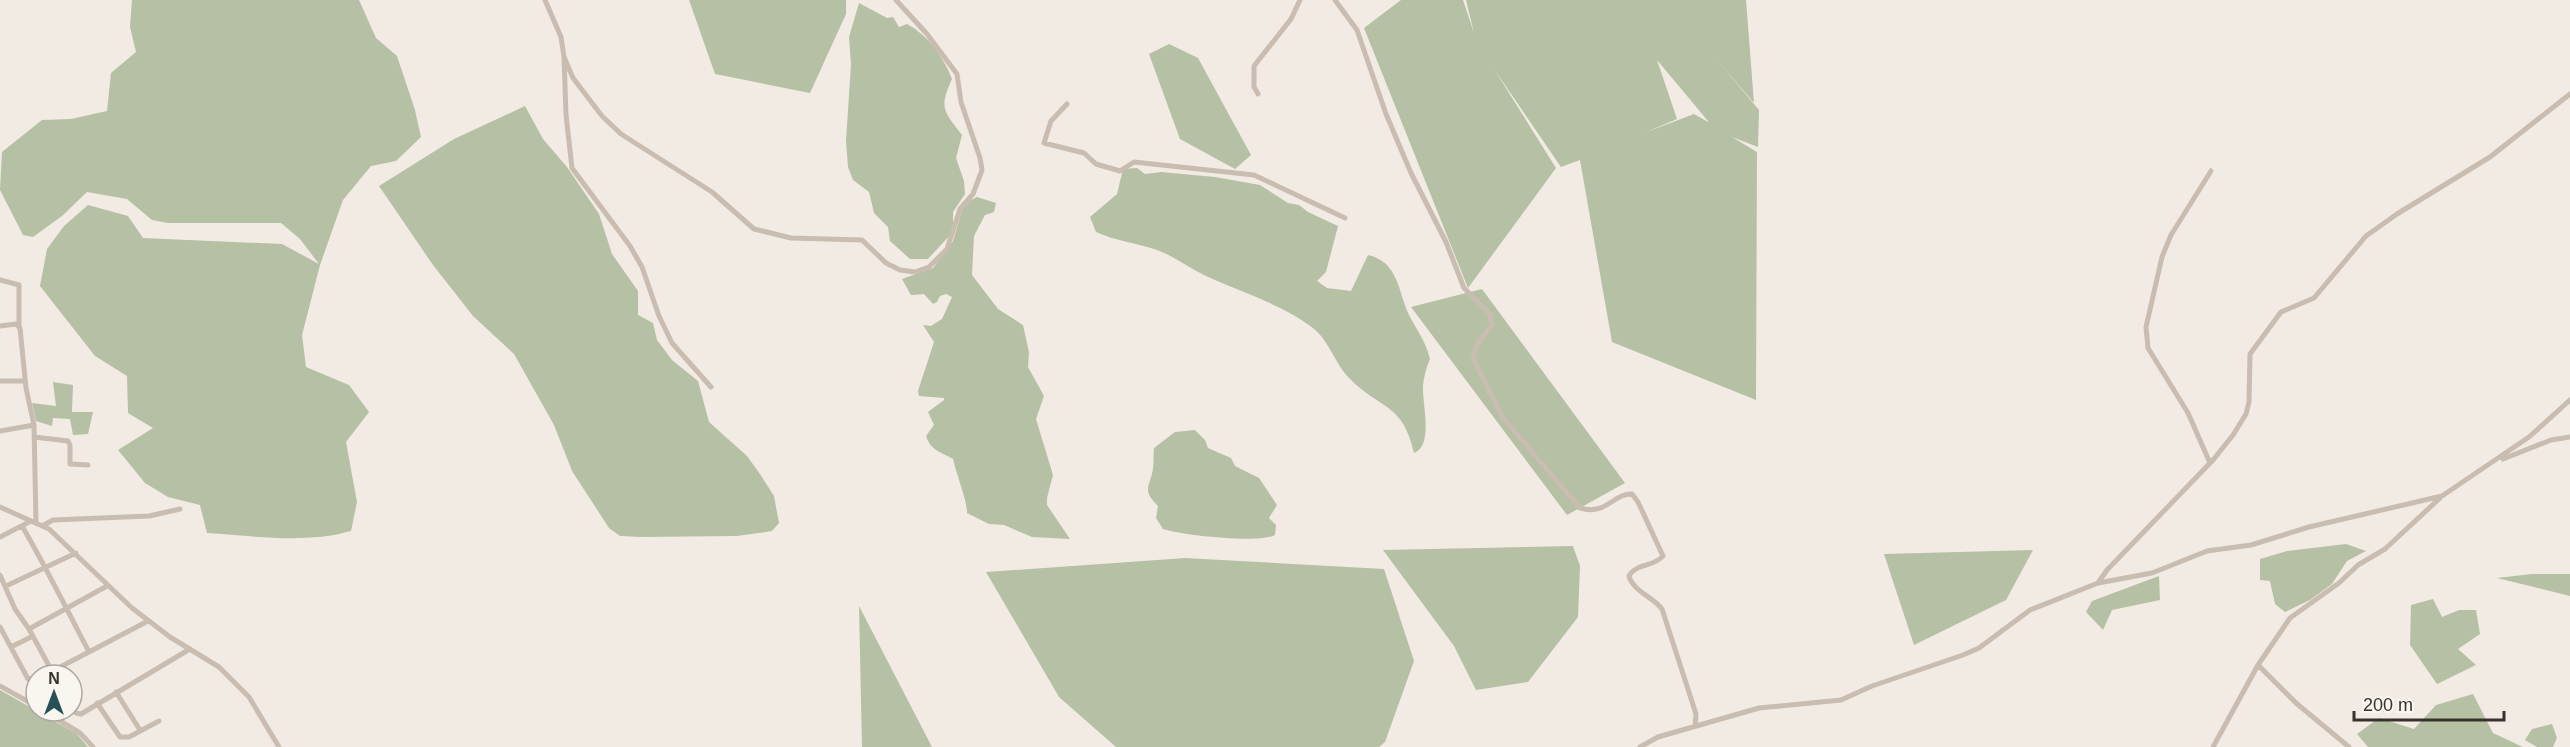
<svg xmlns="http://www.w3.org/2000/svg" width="2570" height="747" font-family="Helvetica,sans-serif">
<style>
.green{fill:#b5c0a4;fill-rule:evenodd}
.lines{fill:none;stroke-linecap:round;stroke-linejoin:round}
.minor{stroke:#c9bcb0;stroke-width:5}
</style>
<rect width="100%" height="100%" fill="#f2ebe3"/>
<path class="green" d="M 132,0 L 359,0 L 376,38 L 397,56 L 415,110 L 421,137 L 396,161 L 371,166 L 343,200 L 320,265 L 302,335 L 306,367 L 349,385 L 369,412 L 346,442 L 357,502 L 351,531 C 305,544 254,536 207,533 L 200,505 L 168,497 L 145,483 L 118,450 L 153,428 L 128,413 L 127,376 L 95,356 L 40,286 L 47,249 L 64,226 L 88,205 L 128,216 L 143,238 L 282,244 L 319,264 L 300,239 L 281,223 L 168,223 L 152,220 L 127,199 L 87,192 L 62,216 L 33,237 L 23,235 L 0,190 L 2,152 L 42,120 L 71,119 L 107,111 L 111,73 L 136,52 L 130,27 Z
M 689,0 L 846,0 L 846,14 L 810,93 L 715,74 Z
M 1401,0 L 1463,0 L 1474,33 L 1466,0 L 1746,0 L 1754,103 L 1716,59 L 1759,110 L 1758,147 L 1732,137 L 1757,152 L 1756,400 L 1612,342 L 1580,160 L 1561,167 L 1494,69 L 1556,168 L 1468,288 L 1364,28 ZM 1657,60 L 1708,121 L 1708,122 L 1694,114 L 1644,133 L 1677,119 Z
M 859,3 L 887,18 L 893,17 L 899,27 L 907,24 C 929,36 943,56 952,79 C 939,108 943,110 962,135 L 956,158 L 964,181 L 965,194 L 953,212 L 953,232 L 928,259 L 910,259 L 890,241 L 888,227 L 874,213 L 869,192 L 853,180 L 848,167 L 846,141 L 851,64 L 849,37 Z
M 1169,44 L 1198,58 L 1251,155 L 1235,169 L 1180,139 L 1149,54 Z
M 525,106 L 543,139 L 567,167 L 599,214 L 612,254 L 638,291 L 638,315 L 653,323 L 657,340 L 672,360 L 698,381 L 709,422 L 747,456 L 760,474 L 774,496 L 779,523 L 772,531 L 737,536 L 641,537 L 620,536 L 609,528 L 572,471 L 554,425 L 514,354 L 473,316 L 433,265 L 379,186 L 454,139 Z
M 1137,168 L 1145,174 L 1161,172 L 1215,177 L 1260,185 L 1288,203 L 1299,205 L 1308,212 L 1338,226 L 1326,272 L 1317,281 L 1327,288 L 1351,291 L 1368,255 C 1399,262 1398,292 1409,315 C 1418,332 1425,340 1430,359 C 1426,368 1424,376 1423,386 C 1422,404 1434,445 1414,453 C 1403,403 1380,409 1350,379 C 1335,364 1330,342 1313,328 C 1280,303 1242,293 1206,276 C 1189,268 1174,256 1157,250 C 1136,243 1116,241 1096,232 L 1090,217 L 1117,194 L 1123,169 Z
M 977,197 L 996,203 L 994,212 L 985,215 L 974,236 L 972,275 L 998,309 L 1023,325 L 1029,352 L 1028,367 L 1044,396 L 1036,419 L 1053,475 L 1047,498 L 1047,505 L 1070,539 L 1032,537 L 1004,525 L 989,524 L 967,513 C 968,503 956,473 953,459 C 941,452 931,451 926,436 L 934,425 L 928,412 L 944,400 L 944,398 L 919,396 L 918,391 L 934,342 L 923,325 L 931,326 L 942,319 L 952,297 L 946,294 L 940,296 L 937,302 L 933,304 L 924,294 L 911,295 L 902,279 L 933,268 L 953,241 L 962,210 L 971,200 Z
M 1482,289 L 1625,483 L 1567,515 L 1411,307 Z
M 53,382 L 73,385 L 72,412 L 93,412 L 88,434 L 73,435 L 70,419 L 53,418 L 52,426 L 36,421 L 32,403 L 56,406 Z
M 1195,430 L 1205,440 L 1208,448 L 1231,458 L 1235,466 L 1259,478 L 1277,505 L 1269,518 L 1276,525 L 1275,535 C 1261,544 1180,535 1163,529 L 1156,518 L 1158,506 C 1141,489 1150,487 1153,469 C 1154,462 1153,455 1154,448 L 1175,432 Z
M 2346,544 L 2366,551 L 2347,561 L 2332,584 L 2310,600 L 2285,612 L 2275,604 L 2270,581 L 2260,580 L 2260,559 L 2287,551 Z
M 1573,546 L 1580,566 L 1578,617 L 1528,682 L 1476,690 L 1454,646 L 1383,550 Z
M 2033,550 L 2006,600 L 1914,645 L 1884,554 Z
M 1185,558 L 1384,569 L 1414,661 L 1385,742 L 1379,747 L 1116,747 L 1059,697 L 986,572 Z
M 2532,574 L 2570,574 L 2570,596 L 2497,578 Z
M 2159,576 L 2160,600 L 2112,610 L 2103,630 L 2086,612 L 2092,601 Z
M 2433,599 L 2442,617 L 2459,610 L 2476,610 L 2480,634 L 2458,649 L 2476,665 L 2437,684 L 2410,645 L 2411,605 Z
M 859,606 L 932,747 L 862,747 Z
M 0,690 L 77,734 L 88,747 L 0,747 Z
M 2473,694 L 2493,733 L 2523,747 L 2368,747 L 2357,734 L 2379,718 L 2414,729 L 2436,705 Z
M 2552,724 L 2557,738 L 2553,747 L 2537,747 L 2525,740 L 2532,729 Z"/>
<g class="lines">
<path class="minor" d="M 545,0 L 561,37 L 564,57 L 566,115 L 572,168 L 630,246 L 642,267 L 659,316 L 672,343 L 711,387
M 1335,0 L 1357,30 L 1386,114 L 1411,173 L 1446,242 L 1464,288 L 1490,314 L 1492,325 L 1477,344 L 1473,359 L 1503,418 L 1580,508 C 1606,516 1614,493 1632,494 L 1638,502 L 1663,556 C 1654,567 1636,563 1629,576 C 1633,591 1653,597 1662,609 L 1696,714 L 1695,726
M 564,57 L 573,78 L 602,116 L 621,134 L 712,192 L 754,229 L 791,238 L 862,240 L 886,263 L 900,270 L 915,272 L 929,267 L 947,249 L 960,209 L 973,194 L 982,170 L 980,158 L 961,102 L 957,74 L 927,34 L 896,0
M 1258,94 L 1254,87 L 1254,66 L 1291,19 L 1300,0
M 1067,104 L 1051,121 L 1044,143 L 1084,153 L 1096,164 L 1120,171 L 1134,162 L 1254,175 L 1345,218
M 0,280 L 19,285 L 19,325
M 0,326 L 16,324 L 20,328 L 26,388 L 34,425 L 36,522
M 0,381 L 25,381
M 0,431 L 34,425
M 34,437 L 68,441 L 70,445 L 70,464 L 88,465
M 2503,459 L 2551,440 L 2570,437
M 2210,463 L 2188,413 L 2148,348 L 2146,327 L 2162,257 L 2171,235 L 2211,171
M 0,507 L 49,529 L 132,608 L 170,637 L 219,667 L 249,697 L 279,747
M 44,525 L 53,520 L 149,516 L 180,509
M 22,526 C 46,567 67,610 89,652
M 0,537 L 31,521
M 0,575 L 15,609 L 29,629 L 54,675
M 2098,583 L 2107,570 L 2213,460 L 2233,435 L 2246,414 L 2249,402 L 2250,354 L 2281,312 L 2314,298 L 2366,236 L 2397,214 L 2490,157 L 2570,94
M 6,586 L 76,553
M 0,627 L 28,679 L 36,678
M 29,629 L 107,586
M 11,647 L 33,636
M 2258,665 L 2296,703 L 2349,747
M 45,675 L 148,621
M 0,686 L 36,706
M 116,692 L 140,730
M 97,703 L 120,737 L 129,737 L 159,721
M 72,708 L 76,713 L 81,714 L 190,649
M 44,711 L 80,733 L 93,747
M 1640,747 L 1658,737 L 1759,708 L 1841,700 L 1872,686 L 1963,655 L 1979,648 L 2030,610 L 2098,583 L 2152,573 L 2207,551 L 2251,545 L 2309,527 L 2442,496 L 2529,437 L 2570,400
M 2213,747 L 2258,665 L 2290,618 L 2339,583 L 2358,565 L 2385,549 L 2440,498"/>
</g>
<g transform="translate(54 693)"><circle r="28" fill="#f9f5ef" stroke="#aca7a1" stroke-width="1.5"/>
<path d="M0-4.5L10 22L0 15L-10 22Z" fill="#265156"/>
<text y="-9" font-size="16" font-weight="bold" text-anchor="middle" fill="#39312d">N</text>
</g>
<path d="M2354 711v9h150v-9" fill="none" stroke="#39312d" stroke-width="3"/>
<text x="2363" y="711" font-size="18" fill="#39312d" stroke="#f9f5ef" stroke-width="4.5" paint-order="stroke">200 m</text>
</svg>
